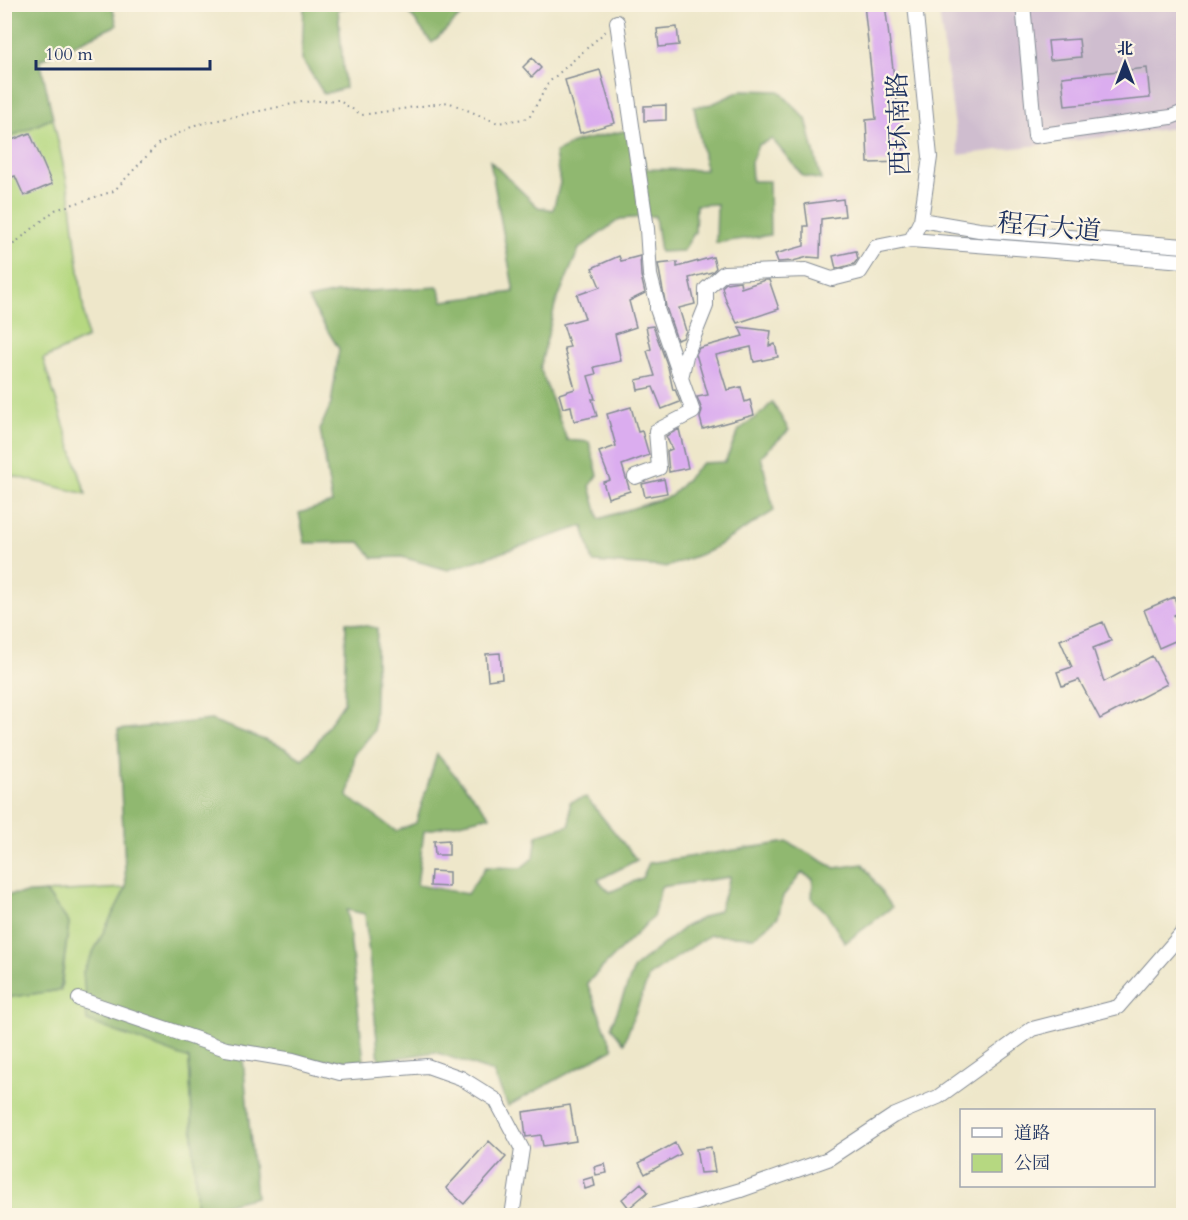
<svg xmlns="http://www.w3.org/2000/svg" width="1188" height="1220" font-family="Cardo,'Noto Serif SC',serif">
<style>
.industrial{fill:#cfbdcf}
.green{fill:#b6d881;stroke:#688470;stroke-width:1.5}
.forest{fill:#90b86f;stroke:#567466;stroke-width:1.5}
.building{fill:#dbadef}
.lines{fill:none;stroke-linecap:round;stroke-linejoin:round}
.minor-casing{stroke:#848b94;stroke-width:16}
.path{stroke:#848b94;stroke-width:2;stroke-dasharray:1.5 4.5;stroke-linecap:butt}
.minor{stroke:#fff;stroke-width:14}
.labels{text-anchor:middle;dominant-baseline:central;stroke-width:4.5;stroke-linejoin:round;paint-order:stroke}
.street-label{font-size:26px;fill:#1b2f5e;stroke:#fcf5e5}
</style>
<rect width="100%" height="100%" fill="#fcf5e5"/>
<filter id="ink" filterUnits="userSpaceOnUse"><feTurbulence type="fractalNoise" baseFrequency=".0167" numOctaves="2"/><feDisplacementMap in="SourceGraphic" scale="12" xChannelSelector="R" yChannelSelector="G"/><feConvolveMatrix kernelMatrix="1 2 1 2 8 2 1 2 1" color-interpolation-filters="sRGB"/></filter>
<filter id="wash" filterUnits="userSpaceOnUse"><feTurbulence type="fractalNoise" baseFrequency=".008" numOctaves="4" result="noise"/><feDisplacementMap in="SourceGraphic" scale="24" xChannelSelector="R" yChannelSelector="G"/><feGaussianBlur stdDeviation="1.35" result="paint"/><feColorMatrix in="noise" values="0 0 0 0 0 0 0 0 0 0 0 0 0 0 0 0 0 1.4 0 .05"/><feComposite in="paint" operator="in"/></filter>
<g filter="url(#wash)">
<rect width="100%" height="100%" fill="#eee7ca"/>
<path class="industrial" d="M 938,5 L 1183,5 L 1183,127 L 959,155 Z"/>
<path class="green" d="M 53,118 L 70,196 L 87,338 L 43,359 L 86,494 L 5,474 L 5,139 Z
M 126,888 L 83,972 L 189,1059 L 197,1215 L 5,1215 L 4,998 L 61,990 L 69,923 L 46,892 Z"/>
<path class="forest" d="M 5,4 L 112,5 L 117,25 L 40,60 L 53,118 L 5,139 Z
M 304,5 L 358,5 L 338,9 L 345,88 L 324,94 L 302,59 Z
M 403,5 L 472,5 L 432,43 Z
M 743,90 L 779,91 L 806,119 L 821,180 L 803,176 L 772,139 L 758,145 L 751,162 L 752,181 L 769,181 L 770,235 L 716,243 L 717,204 L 696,205 L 695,232 L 683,251 L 660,252 L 655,216 L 620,219 L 579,249 L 555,305 L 540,368 L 567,440 L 589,442 L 598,475 L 590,486 L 599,519 L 671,496 L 702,463 L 725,462 L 739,430 L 764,411 L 772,402 L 789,430 L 761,456 L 774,511 L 709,551 L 667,567 L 593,562 L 583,526 L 448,570 L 402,557 L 373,558 L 360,542 L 305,543 L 299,513 L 332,503 L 320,429 L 331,404 L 339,349 L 308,299 L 336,293 L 438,287 L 443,301 L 514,292 L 490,161 L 538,207 L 553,210 L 560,183 L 555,153 L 575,142 L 633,129 L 647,169 L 706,170 L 694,107 L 712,104 Z
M 346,622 L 377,628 L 374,731 L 355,754 L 348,797 L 396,831 L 416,823 L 437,754 L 490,816 L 424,831 L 417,885 L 467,894 L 486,867 L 521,868 L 534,857 L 537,835 L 570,825 L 570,802 L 586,797 L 637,860 L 598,880 L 610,892 L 642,878 L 649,863 L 788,842 L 835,868 L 863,864 L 892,907 L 845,943 L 826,912 L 812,899 L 813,879 L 802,873 L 783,896 L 778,917 L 754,937 L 710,935 L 649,976 L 624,1043 L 611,1027 L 634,968 L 686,926 L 719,910 L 730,877 L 661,887 L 653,917 L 587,983 L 613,1049 L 508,1106 L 493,1072 L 435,1052 L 379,1061 L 365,914 L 347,910 L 364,1061 L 243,1059 L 256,1197 L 223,1205 L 222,1215 L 197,1215 L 189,1059 L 87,1021 L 83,972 L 126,888 L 118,730 L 211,720 L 283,747 L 302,759 L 314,747 L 344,702 Z
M 46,892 L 69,923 L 60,990 L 5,998 L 5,895 Z"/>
<g id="blocks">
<path class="building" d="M 864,4 L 885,4 L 899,118 L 902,118 L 904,162 L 868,163 L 866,120 L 876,119 Z
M 677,27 L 679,45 L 659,47 L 657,29 Z
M 1079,39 L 1081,57 L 1050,60 L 1048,41 Z
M 532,58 L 541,68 L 532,77 L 523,67 Z
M 1147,68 L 1150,98 L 1065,106 L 1062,77 Z
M 600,70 L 615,123 L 580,133 L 565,80 Z
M 666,105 L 666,120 L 644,121 L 644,106 Z
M 30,133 L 52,184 L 24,196 L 15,176 L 4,180 L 4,143 Z
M 843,199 L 845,216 L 821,219 L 820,258 L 808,257 L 793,261 L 778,262 L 775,254 L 804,246 L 804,226 L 808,226 L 805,204 Z
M 856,251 L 858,259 L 854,264 L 836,269 L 833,256 Z
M 619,256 L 621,261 L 640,256 L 641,276 L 645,293 L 629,301 L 636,327 L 615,334 L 621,361 L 594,367 L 596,374 L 588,376 L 595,399 L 592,399 L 597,416 L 574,421 L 571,406 L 563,408 L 559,394 L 575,389 L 564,348 L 570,347 L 563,324 L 585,318 L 577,295 L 600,287 L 592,268 Z
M 713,257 L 716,268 L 712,272 L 689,278 L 695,304 L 679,308 L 686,331 L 683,338 L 677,340 L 666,307 L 658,264 L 677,262 L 677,267 Z
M 765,280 L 769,280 L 779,309 L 737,323 L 726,301 L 722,287 L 726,283 L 740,281 L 741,288 Z
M 653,326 L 668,367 L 673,390 L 675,389 L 680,402 L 662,409 L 653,387 L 638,390 L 636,380 L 655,376 L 647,351 L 651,349 L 646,327 Z
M 739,327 L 771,331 L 769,346 L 775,344 L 778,357 L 754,362 L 751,347 L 716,355 L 727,390 L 741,387 L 745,402 L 750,400 L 754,415 L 703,429 L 700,418 L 702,410 L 697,397 L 708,395 L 696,354 L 699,348 L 743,336 Z
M 631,407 L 638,432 L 642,431 L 649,455 L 622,465 L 630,491 L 608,498 L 603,482 L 610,480 L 599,452 L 616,446 L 607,414 Z
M 679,429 L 688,468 L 669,472 L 667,451 L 672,449 L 666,436 Z
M 664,479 L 667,493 L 645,497 L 642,484 Z
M 1174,597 L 1180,612 L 1174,615 L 1184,637 L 1159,648 L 1144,610 Z
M 1103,622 L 1111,641 L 1093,648 L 1104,682 L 1152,656 L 1167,684 L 1100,719 L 1079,680 L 1062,686 L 1057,672 L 1072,667 L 1060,640 Z
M 500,653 L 502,678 L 488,680 L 486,654 Z
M 449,840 L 449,855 L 435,855 L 434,841 Z
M 431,871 L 449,872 L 449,887 L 430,886 Z
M 570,1105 L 576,1141 L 543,1146 L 541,1135 L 526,1137 L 523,1112 Z
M 489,1141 L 506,1157 L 464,1204 L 446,1188 Z
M 675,1143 L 681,1154 L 645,1174 L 639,1163 Z
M 711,1147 L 715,1172 L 700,1173 L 696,1149 Z
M 605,1164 L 607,1173 L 596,1175 L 594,1167 Z
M 593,1177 L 595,1186 L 585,1189 L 583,1180 Z
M 641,1183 L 648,1192 L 629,1208 L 622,1199 Z"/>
</g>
</g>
<g filter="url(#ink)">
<use href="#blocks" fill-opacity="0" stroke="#848b94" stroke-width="1.5"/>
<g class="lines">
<g class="minor-casing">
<path id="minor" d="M 1023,4 L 1035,136 L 1171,117 L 1184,112
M 617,22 L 647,229 L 650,275 L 657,302 L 657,309 L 681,378
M 921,220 L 979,230 L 1184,246
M 911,240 L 921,220 L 930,157 L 915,4
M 635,477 L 659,468 L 656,431 L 693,412 L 681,378 L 686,356 L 706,306 L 706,289 L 724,273 L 806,270 L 832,279 L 860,272 L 876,247 L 911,240 L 1184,261
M 79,999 L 226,1049 L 293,1060 L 340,1073 L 427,1066 L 461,1078 L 496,1100 L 522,1149 L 512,1216
M 652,1216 L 741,1190 L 828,1159 L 893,1116 L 938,1097 L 1032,1029 L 1118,1007 L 1184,931"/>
</g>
<path class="path" d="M 4,252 L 55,210 L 114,191 L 158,144 L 195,125 L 302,102 L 338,100 L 362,115 L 448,102 L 498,123 L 529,118 L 549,82 L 606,31"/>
<use href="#minor" class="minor"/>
</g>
</g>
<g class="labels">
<g class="street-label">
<text transform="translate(899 124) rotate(-92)">西环南路</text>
<text transform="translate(1049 227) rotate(5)">程石大道</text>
</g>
</g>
<rect width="1188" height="1220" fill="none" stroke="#fcf5e5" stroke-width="24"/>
<rect x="960" y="1109" width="195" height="78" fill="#fcf5e5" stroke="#a2a6af" stroke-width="1.5"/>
<rect x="972" y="1128" width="30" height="9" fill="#ffffff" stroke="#a2a6af" stroke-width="1.5"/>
<text x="1014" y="1139" font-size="18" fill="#1b2f5e">道路</text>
<rect x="972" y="1154" width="30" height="18" fill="#b6d881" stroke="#a2a6af" stroke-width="1.5"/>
<text x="1014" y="1169" font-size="18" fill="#1b2f5e">公园</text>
<g transform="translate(1125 63)" stroke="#fcf5e5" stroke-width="4.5" paint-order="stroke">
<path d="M0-4.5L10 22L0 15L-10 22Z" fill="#1b2f5e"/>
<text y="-9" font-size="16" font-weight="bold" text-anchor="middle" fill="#1b2f5e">北</text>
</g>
<path d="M36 60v9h174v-9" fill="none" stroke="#1b2f5e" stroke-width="3"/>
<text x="45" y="60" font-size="18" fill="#1b2f5e" stroke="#fcf5e5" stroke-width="4.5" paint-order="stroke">100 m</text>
</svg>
